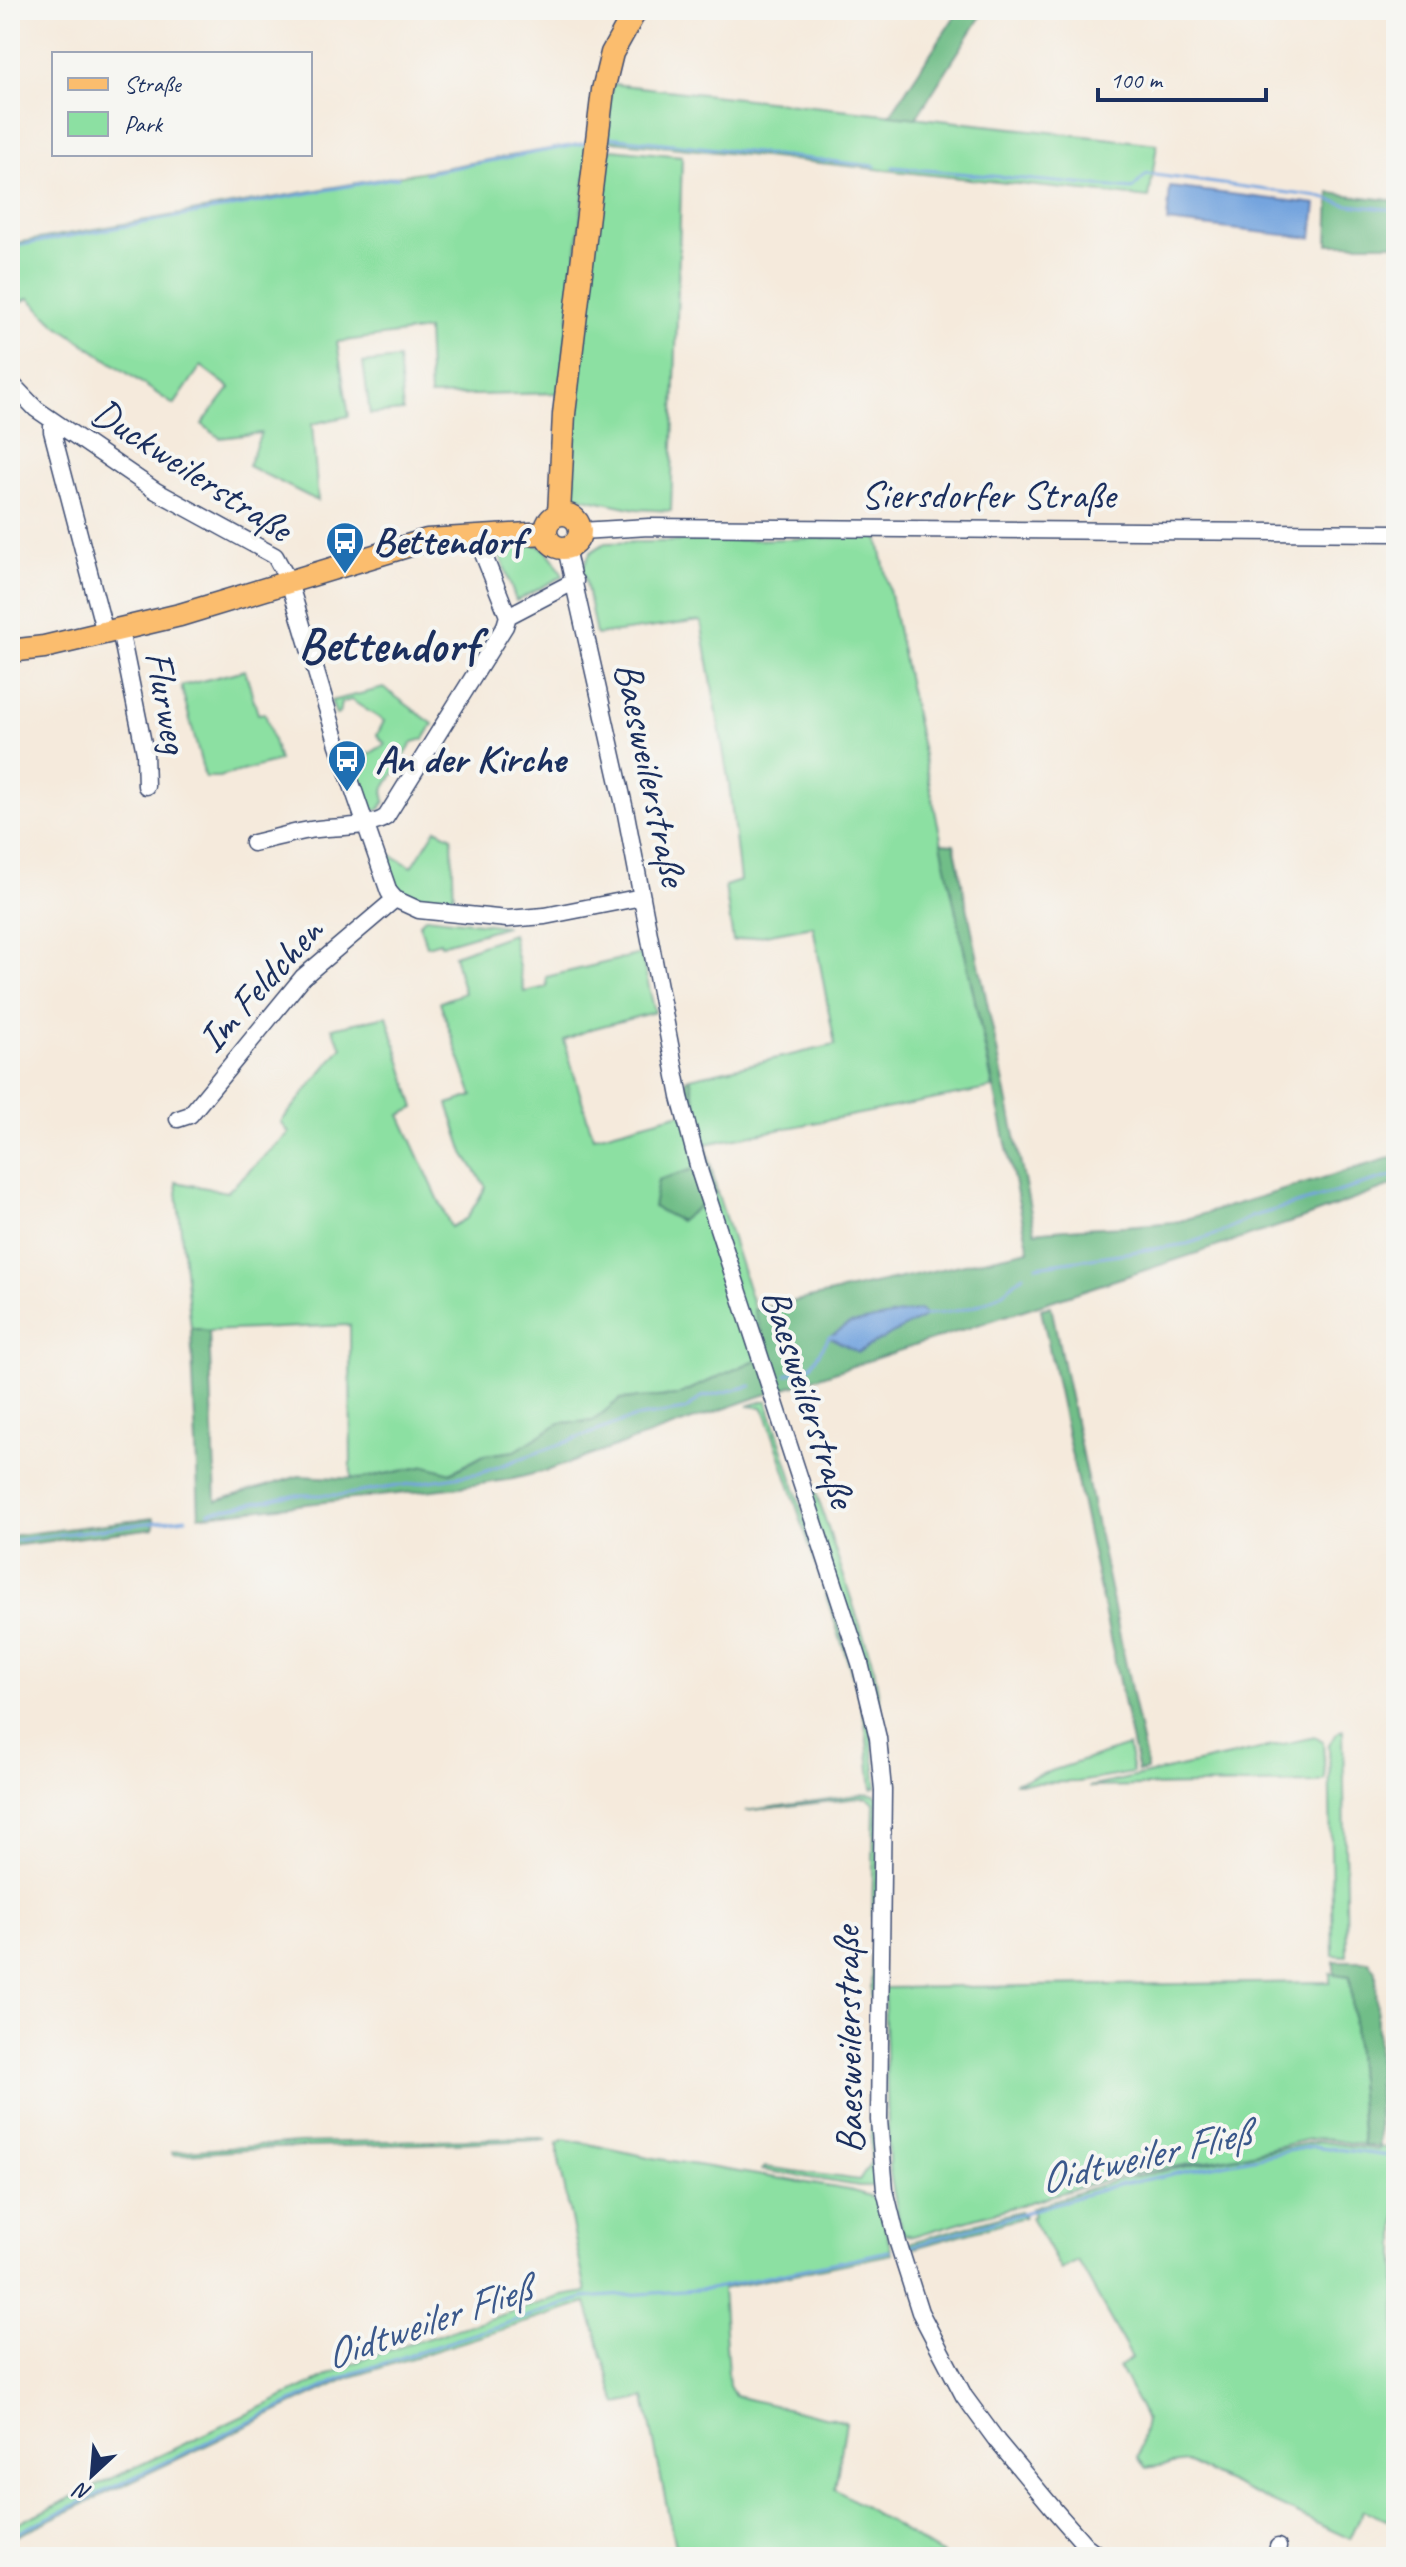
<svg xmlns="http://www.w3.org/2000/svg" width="1406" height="2567" font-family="Caveat,sans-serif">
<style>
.green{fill:#8ce0a2;stroke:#548880;stroke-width:2}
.forest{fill:#71be88;stroke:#467673;stroke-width:2}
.water{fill:#75a4de;stroke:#486a9e;stroke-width:2}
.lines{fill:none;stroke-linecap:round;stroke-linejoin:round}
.stream{stroke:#75a4de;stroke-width:3}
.minor-casing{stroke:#3c4b71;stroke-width:19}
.major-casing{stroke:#3c4b71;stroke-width:25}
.minor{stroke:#fff;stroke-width:16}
.major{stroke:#fbbd6e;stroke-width:22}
.labels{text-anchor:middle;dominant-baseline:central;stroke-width:8;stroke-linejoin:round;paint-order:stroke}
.street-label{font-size:40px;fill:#1b2f5e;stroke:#f6f6f2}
.poi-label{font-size:40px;font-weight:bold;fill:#1b2f5e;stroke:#f6f6f2;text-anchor:start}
.water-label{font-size:42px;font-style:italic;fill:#3a588b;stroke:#f6f6f2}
.district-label{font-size:48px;font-weight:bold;fill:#1b2f5e;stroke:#f6f6f2}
</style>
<rect width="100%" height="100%" fill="#f6f6f2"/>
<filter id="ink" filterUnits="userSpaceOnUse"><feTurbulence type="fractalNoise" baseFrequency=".0125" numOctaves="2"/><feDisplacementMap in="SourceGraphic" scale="16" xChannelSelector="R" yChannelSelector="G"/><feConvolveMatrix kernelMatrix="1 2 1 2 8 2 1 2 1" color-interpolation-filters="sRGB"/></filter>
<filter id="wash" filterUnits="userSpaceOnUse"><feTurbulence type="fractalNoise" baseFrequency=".006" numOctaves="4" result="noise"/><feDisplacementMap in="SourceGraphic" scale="32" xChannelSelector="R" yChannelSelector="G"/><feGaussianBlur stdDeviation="1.8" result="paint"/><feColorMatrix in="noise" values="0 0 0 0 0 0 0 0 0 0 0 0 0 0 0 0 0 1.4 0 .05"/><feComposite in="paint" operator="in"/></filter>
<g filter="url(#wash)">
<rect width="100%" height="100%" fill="#f5eadc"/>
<path class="green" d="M 612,84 L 1157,144 L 1149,198 L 604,140 Z
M 590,142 L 560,393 L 430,396 L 427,330 L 337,342 L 349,416 L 312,424 L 318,501 L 248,466 L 261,433 L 220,438 L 202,424 L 230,388 L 201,366 L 174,405 L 54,323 L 29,298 L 10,307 L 10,244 Z
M 612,149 L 682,156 L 671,511 L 636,509 L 575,496 L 574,397 L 602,158 Z
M 398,359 L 403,411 L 370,414 L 363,363 Z
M 878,537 L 993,1088 L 705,1144 L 690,1078 L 835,1045 L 813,926 L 733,941 L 725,886 L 740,881 L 729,784 L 701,621 L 596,635 L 583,567 L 591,552 L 605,543 Z
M 496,543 C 537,544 543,537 563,576 L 516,601 Z
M 245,670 L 258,714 L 265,713 L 279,761 L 219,777 L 205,777 L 181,686 Z
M 384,688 L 433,724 L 424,739 L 413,742 L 383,791 L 385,801 L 380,809 L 374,811 L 368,809 L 344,747 L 350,745 L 369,754 L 385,744 L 377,735 L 384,721 L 351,700 L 341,703 L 339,714 L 336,715 L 331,701 Z
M 436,829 L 452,837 L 454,907 C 400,902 397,898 379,848 L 412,867 Z
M 426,917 L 506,926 L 441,945 L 440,942 L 427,946 L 419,924 Z
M 512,934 L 524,992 L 547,987 L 546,977 L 641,954 L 655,1012 L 591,1029 L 564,1040 L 593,1137 L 692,1110 L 704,1166 L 680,1220 L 717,1192 L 769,1354 L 676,1396 L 620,1399 L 593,1421 L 560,1423 L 515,1452 L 484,1455 L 450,1473 L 426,1466 L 359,1479 L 351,1478 L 350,1325 L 209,1331 L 191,1328 L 176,1182 L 227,1192 L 289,1133 L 281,1122 L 342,1047 L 332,1028 L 387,1016 L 415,1108 L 400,1115 L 451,1227 L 467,1218 L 486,1187 L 464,1153 L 448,1104 L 473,1096 L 440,1002 L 464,993 L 454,955 Z
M 784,1395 L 874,1668 L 894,1784 L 888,1775 L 781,1397 Z
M 763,1401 L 767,1401 L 870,1721 L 877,1787 L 872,1789 L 865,1722 L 855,1683 L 766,1414 L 762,1407 L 748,1406 Z
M 1343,1730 L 1347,1956 L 1333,1955 L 1329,1744 L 1338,1732 Z
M 1315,1737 L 1323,1742 L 1325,1780 L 1315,1783 L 1089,1787 Z
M 1128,1746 L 1133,1773 L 1078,1782 L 1014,1783 Z
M 866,1794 L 875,1795 L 878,1799 L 880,2186 L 859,2186 L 762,2170 L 765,2167 L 859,2180 L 871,2162 L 871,1995 L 874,1803 L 867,1798 L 859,1798 L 745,1811 Z
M 1330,1973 L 1350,1976 L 1363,2145 L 1320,2138 L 1305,2140 L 1247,2154 L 1116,2177 L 913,2236 L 903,2234 L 901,2231 L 889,2168 L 884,1988 L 1330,1982 Z
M 526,2138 L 542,2138 L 547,2140 L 274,2148 L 173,2155 L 172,2152 L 300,2143 Z
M 565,2139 L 654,2158 L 849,2190 L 877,2198 L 892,2254 L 722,2289 L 729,2386 L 735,2396 L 846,2422 L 835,2489 L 946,2557 L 677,2557 L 645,2398 L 617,2404 L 587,2303 L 348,2378 L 10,2539 L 10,2527 L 365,2358 L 562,2296 L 586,2292 L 558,2156 L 558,2143 Z
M 1319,2141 L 1377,2150 L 1379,2147 L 1396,2148 L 1396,2508 L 1389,2521 L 1363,2510 L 1350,2539 L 1186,2462 L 1146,2468 L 1138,2458 L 1146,2420 L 1119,2367 L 1132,2358 L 1078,2261 L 1061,2270 L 1031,2217 L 1034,2216 L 1031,2208 L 1117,2180 Z
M 1020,2211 L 1024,2217 L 907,2250 L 905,2244 Z"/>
<path class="forest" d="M 959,10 L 985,10 L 916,118 L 890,115 Z
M 1330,193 L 1396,201 L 1396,244 L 1328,244 Z
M 941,843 L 954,844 L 1035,1232 C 1083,1226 1132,1228 1180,1221 L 1396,1156 L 1396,1184 L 1301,1219 L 758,1397 L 549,1470 L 513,1479 L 460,1487 L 199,1516 L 191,1328 L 209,1331 L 216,1501 L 299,1476 L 359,1479 L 426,1466 L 451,1473 L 484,1455 L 515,1451 L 560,1423 L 593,1421 L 620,1399 L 676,1396 L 769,1354 L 754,1310 L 1029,1250 Z
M 690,1078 L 717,1192 L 680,1221 L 653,1207 L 658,1180 L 703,1166 L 685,1079 Z
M 1051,1306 L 1147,1766 L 1147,1770 L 1138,1772 L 1041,1309 Z
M 154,1518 L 154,1528 L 10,1546 L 10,1536 Z
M 1334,1961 L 1369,1961 L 1376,1971 L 1379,2147 L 1363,2145 L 1350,1976 L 1334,1974 Z"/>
<path class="water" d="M 1170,187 L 1316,204 L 1312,238 L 1167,222 Z
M 920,1310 L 926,1316 L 858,1352 L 829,1337 L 850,1324 Z"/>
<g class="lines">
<path class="stream" d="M 608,137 L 875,166
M 893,167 L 1132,189 L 1147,174 L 1320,197 L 1348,205 L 1396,210
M 425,173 L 587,143
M 10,247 L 398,177
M 1037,1266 L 1187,1244 L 1220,1233 L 1251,1217 L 1396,1175
M 922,1316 C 966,1310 990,1308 1023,1275
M 786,1375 L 811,1366 L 829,1337 L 833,1336
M 209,1512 L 293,1495 L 341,1495 L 481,1473 L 633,1418 L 685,1410 L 702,1397 L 751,1386
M 10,1541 L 186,1518
M 908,2247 L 1118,2185 L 1313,2146 L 1396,2157
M 10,2536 L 351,2374 L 584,2298 L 710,2289 L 889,2251"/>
</g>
</g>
<g filter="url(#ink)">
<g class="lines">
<g class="minor-casing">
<path id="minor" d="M 10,382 L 36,409 L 156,491 L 275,556 L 289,582 L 338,745 L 389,892 L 395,899 L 419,910 L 507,919 L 545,916 L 642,897
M 52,420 L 52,431 L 105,633
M 580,531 L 649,527 L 1396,533
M 480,535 L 480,546 L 508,616
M 566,548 L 626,814 L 680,1097 L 700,1173 L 860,1663 L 878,1738 L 883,1790 L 879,2120 L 885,2190 L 898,2243 L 920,2312 L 964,2396 L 997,2441 L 1057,2513 L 1086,2546 L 1101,2557
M 508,616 L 575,581
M 120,630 L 145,753 L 146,786
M 253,843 C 272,839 291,833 310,830 C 332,826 369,829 386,817 L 505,626 L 508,616
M 178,1119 L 190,1115 L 303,977 L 395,899
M 1276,2557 L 1278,2547"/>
</g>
<g class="major-casing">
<path id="major" d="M 559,514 L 564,414 L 603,90 L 612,53 L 636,10
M546 531a17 17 0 1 1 34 0a17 17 0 1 1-34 0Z
M 10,651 L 44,647 L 180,615 L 427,540 L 546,533"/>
</g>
<use href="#minor" class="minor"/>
<use href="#major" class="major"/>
</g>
</g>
<defs>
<g id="bus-pin" transform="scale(2)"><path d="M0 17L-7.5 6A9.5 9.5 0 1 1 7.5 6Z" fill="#1f6fb2" stroke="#f6f6f2"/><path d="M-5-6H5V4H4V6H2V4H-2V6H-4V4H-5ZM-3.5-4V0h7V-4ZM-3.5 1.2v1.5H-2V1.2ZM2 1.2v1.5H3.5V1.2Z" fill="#fff"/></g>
</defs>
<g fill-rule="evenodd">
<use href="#bus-pin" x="345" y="541"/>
<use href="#bus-pin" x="347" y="759"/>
</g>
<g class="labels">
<g class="street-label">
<text transform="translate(192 470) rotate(33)">Duckweilerstraße</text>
<text x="988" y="495">Siersdorfer Straße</text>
<text transform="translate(167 702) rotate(80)">Flurweg</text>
<text transform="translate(651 774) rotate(78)">Baesweilerstraße</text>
<text transform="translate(260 985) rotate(-48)">Im Feldchen</text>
<text transform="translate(809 1398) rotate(72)">Baesweilerstraße</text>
<text transform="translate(848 2040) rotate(-91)">Baesweilerstraße</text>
</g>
<g class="poi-label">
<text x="373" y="541">Bettendorf</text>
<text x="375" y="759">An der Kirche</text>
</g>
<g class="water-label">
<text transform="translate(1144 2156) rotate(-13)">Oidtweiler Fließ</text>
<text transform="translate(427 2322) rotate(-19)">Oidtweiler Fließ</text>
</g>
<g class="district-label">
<text x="388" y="645">Bettendorf</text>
</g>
</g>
<rect width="1406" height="2567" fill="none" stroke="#f6f6f2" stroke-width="40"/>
<rect x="52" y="52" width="260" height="104" fill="#f6f6f2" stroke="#9ea6b7" stroke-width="2"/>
<rect x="68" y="78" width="40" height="12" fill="#fbbd6e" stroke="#9ea6b7" stroke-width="2"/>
<text x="124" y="92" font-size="24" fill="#1b2f5e">Straße</text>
<rect x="68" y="112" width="40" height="24" fill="#8ce0a2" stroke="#9ea6b7" stroke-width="2"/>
<text x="124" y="132" font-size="24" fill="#1b2f5e">Park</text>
<g transform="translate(92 2475) rotate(206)" stroke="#f6f6f2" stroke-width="6" paint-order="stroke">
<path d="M0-6L14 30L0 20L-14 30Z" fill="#1b2f5e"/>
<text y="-12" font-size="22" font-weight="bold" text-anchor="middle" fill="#1b2f5e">N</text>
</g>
<path d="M1098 88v12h168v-12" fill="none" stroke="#1b2f5e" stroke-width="4"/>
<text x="1110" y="88" font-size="24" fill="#1b2f5e" stroke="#f6f6f2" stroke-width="6" paint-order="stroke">100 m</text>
</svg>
